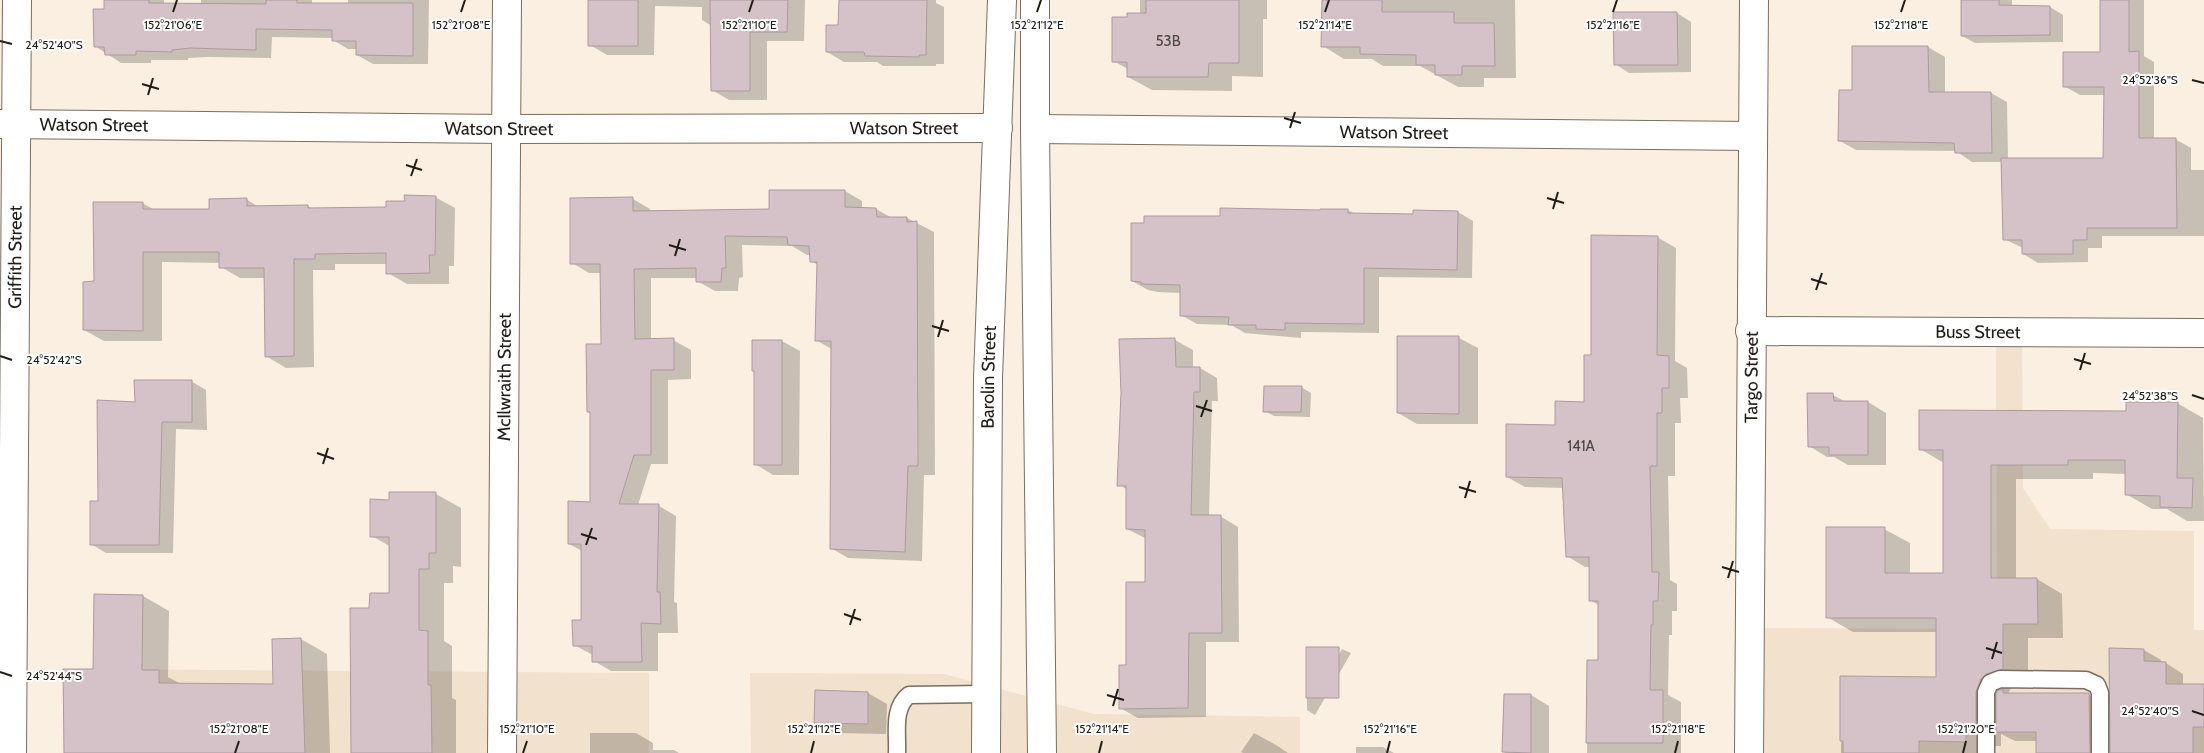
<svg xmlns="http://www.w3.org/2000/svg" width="2204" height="753" font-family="Cabin,sans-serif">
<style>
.built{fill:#f2e1cd}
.shadow{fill:#0003}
.building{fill:#d4c2c8;stroke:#ac9aa0}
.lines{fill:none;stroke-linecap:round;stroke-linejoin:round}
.lane-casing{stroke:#786e62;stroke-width:19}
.street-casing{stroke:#786e62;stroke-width:30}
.secondary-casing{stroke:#786e62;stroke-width:30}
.lane{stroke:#fff;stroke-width:16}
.street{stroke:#fff;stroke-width:28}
.secondary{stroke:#fff;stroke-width:28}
.ticks{fill:none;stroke:#201c17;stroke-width:2}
.labels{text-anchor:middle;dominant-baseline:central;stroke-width:4;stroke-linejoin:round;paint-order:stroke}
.number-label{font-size:15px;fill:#4d4643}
.street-label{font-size:18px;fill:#201c17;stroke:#fff}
.ticks-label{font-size:12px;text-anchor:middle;fill:#201c17;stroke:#fff;stroke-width:4;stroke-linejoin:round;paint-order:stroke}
</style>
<rect width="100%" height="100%" fill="#fbefe1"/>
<path class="built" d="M 1996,335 L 2022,335 L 2023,488 L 2050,529 L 2194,531 L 2194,630 L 2204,630 L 2204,753 L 1751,753 L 1752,628 L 1997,629 Z
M 63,669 L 649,673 L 649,753 L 63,753 Z
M 750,673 L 944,674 L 1094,714 L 1300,717 L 1300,753 L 751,753 Z"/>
<path class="shadow" d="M 105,0 L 164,0 L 164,4 L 201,4 L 201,0 L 312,0 L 312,4 L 348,4 L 348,0 L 429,0 L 428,64 L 373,64 L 357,55 L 357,49 L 348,49 L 333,40 L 333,38 L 272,37 L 271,58 L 207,57 L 188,58 L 188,60 L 151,60 L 151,63 L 121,63 L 95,46 L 105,10 Z
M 590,0 L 805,0 L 804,41 L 767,41 L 767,100 L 729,100 L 712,90 L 712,26 L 702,20 L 702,7 L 655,6 L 654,55 L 607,55 L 590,45 Z
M 840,0 L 936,0 L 936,3 L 944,7 L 944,64 L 936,64 L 936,66 L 883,66 L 877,62 L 844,62 L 827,52 L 840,26 Z
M 1140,0 L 1267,0 L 1267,19 L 1263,19 L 1263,77 L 1232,76 L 1232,91 L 1152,90 L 1128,77 L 1128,69 L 1113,61 L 1128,18 L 1140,14 Z
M 1324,0 L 1515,0 L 1516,78 L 1484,78 L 1484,87 L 1458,87 L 1420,66 L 1383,66 L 1372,59 L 1344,59 L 1323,46 Z
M 1962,0 L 2012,0 L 2012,7 L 2050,7 L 2063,15 L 2063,42 L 1975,43 L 1962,36 Z
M 2101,0 L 2144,0 L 2144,56 L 2154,62 L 2154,139 L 2175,139 L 2191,148 L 2191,170 L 2204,170 L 2204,236 L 2102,236 L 2102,248 L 2088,248 L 2088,262 L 2038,263 L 2023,254 L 2023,248 L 2004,239 L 2003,162 L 1972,162 L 1956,151 L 1856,150 L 1840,141 L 1853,91 L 1928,47 L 1945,57 L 1945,93 L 1991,93 L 2007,102 L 2008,159 L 2105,159 L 2105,95 L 2080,95 L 2064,86 L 2101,53 Z
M 1677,13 L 1691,22 L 1691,72 L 1629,73 L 1615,64 Z
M 845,191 L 862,201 L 862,209 L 876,209 L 892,218 L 907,218 L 934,232 L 935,475 L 924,475 L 922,561 L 848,558 L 831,548 L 833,350 L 816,340 L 818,265 L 811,261 L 811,255 L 807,255 L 792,246 L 742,245 L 743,277 L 739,278 L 738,291 L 715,291 L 697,281 L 697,278 L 651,278 L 651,340 L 673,340 L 691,350 L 691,379 L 668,380 L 668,464 L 651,464 L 638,505 L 659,506 L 676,516 L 674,602 L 677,603 L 678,633 L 658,633 L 658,671 L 611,671 L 594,661 L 593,655 L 574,645 L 582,621 L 582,551 L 569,544 L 591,503 L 592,413 L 588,412 L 602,346 L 601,273 L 589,273 L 572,263 L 633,199 L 650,209 L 650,212 L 771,210 Z
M 435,197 L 455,208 L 454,266 L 449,266 L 449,284 L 407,284 L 388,273 L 388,264 L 335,264 L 335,270 L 313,270 L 314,367 L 286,368 L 266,356 L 265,278 L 240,278 L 221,267 L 221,263 L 162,262 L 162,341 L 104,341 L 84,330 L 95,283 L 142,203 L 155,210 L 211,210 L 246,199 L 259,207 L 308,206 L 314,210 L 387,209 L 406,202 Z
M 1348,210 L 1355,214 L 1414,215 L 1458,212 L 1473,221 L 1472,278 L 1379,277 L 1379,333 L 1301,332 L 1301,338 L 1245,333 L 1231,325 L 1197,324 L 1181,315 L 1181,293 L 1158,292 L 1148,290 L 1132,281 L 1221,218 Z
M 1657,237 L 1676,248 L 1675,361 L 1687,368 L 1688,398 L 1680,398 L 1681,423 L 1675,423 L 1675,476 L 1668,476 L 1670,580 L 1677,584 L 1677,611 L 1672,611 L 1672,635 L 1669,635 L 1668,695 L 1681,702 L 1681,753 L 1587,753 L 1588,661 L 1599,661 L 1600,606 L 1590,600 L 1590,567 L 1585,567 L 1567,556 L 1564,488 L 1525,487 L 1507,477 L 1556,426 L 1585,403 L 1592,356 Z
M 1459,338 L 1478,348 L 1478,424 L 1417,424 L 1398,413 Z
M 1175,340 L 1193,350 L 1193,368 L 1200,368 L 1217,378 L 1218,401 L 1212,401 L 1209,516 L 1220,516 L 1238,527 L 1239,642 L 1206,642 L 1206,717 L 1138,718 L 1120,708 L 1127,667 L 1146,583 L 1147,539 L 1127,529 L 1128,490 L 1119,485 Z
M 782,341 L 800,351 L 799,475 L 773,475 L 755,464 L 755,371 Z
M 191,381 L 206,390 L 207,430 L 176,429 L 173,553 L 106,553 L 91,544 L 99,502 L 136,403 Z
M 1301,387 L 1311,393 L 1310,417 L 1274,416 L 1265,411 Z
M 1833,395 L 1846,402 L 1868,402 L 1886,413 L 1886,465 L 1848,465 L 1834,457 L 1827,457 L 1809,446 Z
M 2177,403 L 2203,418 L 2204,521 L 2187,521 L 2167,509 L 2152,509 L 2126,494 L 2126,474 L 2093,473 L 2093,479 L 2016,479 L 2016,579 L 2037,579 L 2062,594 L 2063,638 L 2028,638 L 2028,683 L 2011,688 L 2008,694 L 2089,695 L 2107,705 L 2108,753 L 2037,753 L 2037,741 L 2015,741 L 2001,734 L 2001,746 L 1992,746 L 1992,753 L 1841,753 L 1842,677 L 1937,678 L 1937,632 L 1853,632 L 1827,617 L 1884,529 L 1910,543 L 1910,574 L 1944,574 L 1944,463 L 1920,449 Z
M 436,494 L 461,508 L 461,567 L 453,566 L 453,583 L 444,583 L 444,641 L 452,646 L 452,698 L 456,700 L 456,753 L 353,753 L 371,609 L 390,595 L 391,547 L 372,536 L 390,501 Z
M 143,596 L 169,611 L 168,677 L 181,684 L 274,685 L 301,639 L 327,654 L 330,753 L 64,753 L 94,671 Z
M 1307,648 L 1340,648 L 1315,692 L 1315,697 L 1342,649 L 1351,653 L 1315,715 L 1307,710 Z
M 2144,650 L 2161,660 L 2161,663 L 2166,663 L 2183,674 L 2183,685 L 2204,685 L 2204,753 L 2111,753 Z
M 868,693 L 887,704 L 886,734 L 834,733 L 815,722 Z
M 1531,695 L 1549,706 L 1549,753 L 1506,753 L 1504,752 Z
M 590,733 L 636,733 L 653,743 L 653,750 L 674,750 L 679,753 L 590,753 Z
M 1254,733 L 1276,745 L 1288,753 L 1243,753 L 1241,752 Z
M 1356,747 L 1383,747 L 1394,753 L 1356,753 Z"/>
<path class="building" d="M 104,0 L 149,0 L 149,3 L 266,4 L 266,0 L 297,0 L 297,3 L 413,3 L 413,56 L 356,55 L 356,41 L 332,41 L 332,30 L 256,29 L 256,50 L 190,48 L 172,50 L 172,52 L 136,51 L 136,55 L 105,55 L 104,47 L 94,47 L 93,9 L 104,9 Z
M 588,0 L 638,0 L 638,46 L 588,46 Z
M 710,0 L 788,0 L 787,32 L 750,32 L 750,91 L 711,91 Z
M 839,0 L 927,0 L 926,55 L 919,55 L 919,57 L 865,56 L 864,52 L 826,52 L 826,25 L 838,25 Z
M 1146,0 L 1239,0 L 1239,63 L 1209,63 L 1208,77 L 1127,77 L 1127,62 L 1112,62 L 1112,17 L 1127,17 L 1127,13 L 1146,13 Z
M 1322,0 L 1382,0 L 1382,12 L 1454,12 L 1454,23 L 1494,23 L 1495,66 L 1462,66 L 1462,75 L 1435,75 L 1435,65 L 1416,65 L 1416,55 L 1360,54 L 1360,47 L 1321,47 Z
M 1961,0 L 1999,0 L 1999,5 L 2050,6 L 2050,35 L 1961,36 Z
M 2100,0 L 2129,0 L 2129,52 L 2139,51 L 2139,138 L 2176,138 L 2177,228 L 2087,228 L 2087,240 L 2073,240 L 2073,254 L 2022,254 L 2022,240 L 2003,240 L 2001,158 L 2103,158 L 2104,87 L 2063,87 L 2063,52 L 2100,52 Z
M 1613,12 L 1677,12 L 1678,65 L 1614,65 Z
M 1852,46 L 1928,46 L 1929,92 L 1991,92 L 1992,153 L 1955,153 L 1954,143 L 1838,141 L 1839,90 L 1852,90 Z
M 769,190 L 845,190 L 845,207 L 876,208 L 877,217 L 907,217 L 907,222 L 917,221 L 918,466 L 908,466 L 905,552 L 830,549 L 831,341 L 815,341 L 817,262 L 810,262 L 809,246 L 788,245 L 787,237 L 725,236 L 726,268 L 722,268 L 721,282 L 696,282 L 696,268 L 634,269 L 635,339 L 674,338 L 674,370 L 651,370 L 651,455 L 634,455 L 619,504 L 659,504 L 657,592 L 660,592 L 661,624 L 641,623 L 642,662 L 592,662 L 592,646 L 573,646 L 572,620 L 581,620 L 581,544 L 568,544 L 568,501 L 590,502 L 590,412 L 587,412 L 586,344 L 601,344 L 600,264 L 570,264 L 570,198 L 633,197 L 633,211 L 769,209 Z
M 404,195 L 436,196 L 435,255 L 429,255 L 430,273 L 386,274 L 386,253 L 315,254 L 315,259 L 294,259 L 294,356 L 265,357 L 264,268 L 219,268 L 219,252 L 143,252 L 143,331 L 83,330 L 83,282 L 94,281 L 93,202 L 143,202 L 143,209 L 209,209 L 209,199 L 247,198 L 247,206 L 308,205 L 308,208 L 386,207 L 386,201 L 405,201 Z
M 1220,208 L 1320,210 L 1320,209 L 1348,209 L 1348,213 L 1413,214 L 1413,210 L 1458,211 L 1457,270 L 1364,268 L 1364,324 L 1285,323 L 1285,330 L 1256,329 L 1256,325 L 1228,325 L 1229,317 L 1180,316 L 1180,285 L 1141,284 L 1141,282 L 1131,281 L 1131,223 L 1144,223 L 1144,216 L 1220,216 Z
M 1591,235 L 1658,236 L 1657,355 L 1669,356 L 1669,388 L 1662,388 L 1662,413 L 1657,413 L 1657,466 L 1650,466 L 1652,572 L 1659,572 L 1658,601 L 1653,601 L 1653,625 L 1651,625 L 1650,690 L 1663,690 L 1663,743 L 1586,743 L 1587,660 L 1598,660 L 1598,601 L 1589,601 L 1589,557 L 1566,557 L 1562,478 L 1506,477 L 1506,424 L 1555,425 L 1555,401 L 1584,402 L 1584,355 L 1591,355 Z
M 1397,336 L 1459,336 L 1459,414 L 1397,413 Z
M 1175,338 L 1176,367 L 1200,367 L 1200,392 L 1194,392 L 1191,515 L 1221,515 L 1222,633 L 1189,633 L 1188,708 L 1119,709 L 1119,665 L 1126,665 L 1126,582 L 1145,582 L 1145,530 L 1126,529 L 1126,486 L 1117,486 L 1121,393 L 1119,339 Z
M 752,340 L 782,340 L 782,465 L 754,465 L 754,371 L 752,371 Z
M 134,380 L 192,380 L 192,422 L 162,422 L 159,545 L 90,545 L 90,501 L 98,501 L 97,400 L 135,402 Z
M 1264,386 L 1302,386 L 1301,412 L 1263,412 Z
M 1807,393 L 1833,393 L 1834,401 L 1868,401 L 1868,455 L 1829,455 L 1829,447 L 1808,447 Z
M 2126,402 L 2178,402 L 2177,478 L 2193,478 L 2192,508 L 2160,507 L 2160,496 L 2125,495 L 2125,460 L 2068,460 L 2068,465 L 1991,465 L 1991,578 L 2037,578 L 2038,624 L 2003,624 L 2003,669 L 1986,674 L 1981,679 L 1976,692 L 1976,732 L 1966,732 L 1966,742 L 1919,741 L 1919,753 L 1843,753 L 1843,741 L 1840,741 L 1840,676 L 1936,677 L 1936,618 L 1826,618 L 1826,527 L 1885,527 L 1885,573 L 1943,573 L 1943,450 L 1919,450 L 1919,410 L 2126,411 Z
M 389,492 L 436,492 L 436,553 L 429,553 L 429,569 L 419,569 L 419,630 L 428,631 L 428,685 L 431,685 L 432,753 L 351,753 L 350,608 L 369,608 L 370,593 L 389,593 L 389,537 L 370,537 L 370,499 L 389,500 Z
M 94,594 L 143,595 L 142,670 L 159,670 L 159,683 L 273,684 L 272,639 L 301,638 L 305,753 L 64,753 L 63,669 L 93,669 Z
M 1306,647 L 1339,647 L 1339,698 L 1306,698 Z
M 2109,648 L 2144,649 L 2144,661 L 2166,662 L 2166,684 L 2204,684 L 2204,727 L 2193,727 L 2193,753 L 2110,753 Z
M 2003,689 L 2003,693 L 2089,693 L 2090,753 L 2036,753 L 2036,732 L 1996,732 L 1996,694 L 1997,691 Z
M 815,690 L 868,692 L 868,724 L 814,723 Z
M 1504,694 L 1531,694 L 1531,753 L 1502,752 Z"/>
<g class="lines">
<g class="lane-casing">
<path id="lane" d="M 897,753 C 898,734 892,708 909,695 L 986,694
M 1986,753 L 1986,692 L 1990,683 L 2000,679 L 2086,680 L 2097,685 L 2100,693 L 2100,753"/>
</g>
<g class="street-casing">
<g id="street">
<path id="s1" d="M 0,124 L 506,129 L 998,128"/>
<path id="s2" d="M 1035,129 L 1753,136"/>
<path id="s3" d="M 1750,331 L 2204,333"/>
<path id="s4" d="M 12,753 L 17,0"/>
<path id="s5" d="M 502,753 L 507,0"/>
<path id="s6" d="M 1749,753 L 1754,0"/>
</g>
</g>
<g class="secondary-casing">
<g id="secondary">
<path d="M 1035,0 L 1035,129 L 1042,753"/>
<path id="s7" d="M 986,753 L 988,378 L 1002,0"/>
</g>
</g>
<use href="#lane" class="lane"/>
<use href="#street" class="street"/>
<use href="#secondary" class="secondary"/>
</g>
<path class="ticks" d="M 173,12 L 177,0M 461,12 L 465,0M 749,12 L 753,0M 1037,12 L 1041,0M 1325,12 L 1329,0M 1613,12 L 1617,0M 1901,12 L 1905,0M 0,41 L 12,44M 2192,80 L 2204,83M 142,84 L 159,89M 148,95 L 153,78M 1284,118 L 1301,123M 1290,128 L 1295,112M 406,165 L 422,170M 411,176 L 417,159M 1547,198 L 1564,203M 1553,209 L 1558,192M 669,245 L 686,250M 675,256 L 680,239M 1811,279 L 1827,284M 1816,290 L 1822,273M 932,326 L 949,331M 938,337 L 943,320M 0,356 L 12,360M 2074,359 L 2091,364M 2080,370 L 2085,353M 2192,395 L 2204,399M 1196,406 L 1212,411M 1201,417 L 1207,400M 317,453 L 334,459M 323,464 L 328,448M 1459,487 L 1476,492M 1465,498 L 1470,481M 581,534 L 597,539M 586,545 L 592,528M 1722,567 L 1739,572M 1728,578 L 1733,561M 844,614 L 861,620M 850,625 L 855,609M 1986,648 L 2002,653M 1992,659 L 1997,642M 0,672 L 12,676M 1107,695 L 1124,700M 1113,706 L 1118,689M 2192,711 L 2204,715M 235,753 L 239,741M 523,753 L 527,741M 811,753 L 814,741M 1099,753 L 1102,741M 1387,753 L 1390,741M 1675,753 L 1678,741M 1963,753 L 1966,741"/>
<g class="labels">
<g class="number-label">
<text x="1168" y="41">53B</text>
<text x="1581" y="446">141A</text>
</g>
<g class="street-label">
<text stroke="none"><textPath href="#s1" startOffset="94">Watson Street</textPath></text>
<text stroke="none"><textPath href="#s1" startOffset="499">Watson Street</textPath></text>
<text stroke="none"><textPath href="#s1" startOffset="904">Watson Street</textPath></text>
<text stroke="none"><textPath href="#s2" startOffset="359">Watson Street</textPath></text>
<text stroke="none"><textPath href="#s4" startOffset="496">Griffith Street</textPath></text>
<text stroke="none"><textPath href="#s3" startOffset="228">Buss Street</textPath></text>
<text stroke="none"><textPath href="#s7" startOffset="376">Barolin Street</textPath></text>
<text stroke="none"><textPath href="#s6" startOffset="376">Targo Street</textPath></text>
<text stroke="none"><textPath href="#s5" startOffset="376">McIlwraith Street</textPath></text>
</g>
</g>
<g class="ticks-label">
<text x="173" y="29">152°21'06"E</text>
<text x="461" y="29">152°21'08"E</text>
<text x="749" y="29">152°21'10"E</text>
<text x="1037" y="29">152°21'12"E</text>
<text x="1325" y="29">152°21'14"E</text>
<text x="1613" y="29">152°21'16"E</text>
<text x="1901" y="29">152°21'18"E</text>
<text x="54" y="49">24°52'40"S</text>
<text x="2150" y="84">24°52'36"S</text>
<text x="54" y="364">24°52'42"S</text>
<text x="2150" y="400">24°52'38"S</text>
<text x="54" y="680">24°52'44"S</text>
<text x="2150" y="715">24°52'40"S</text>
<text x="239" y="733">152°21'08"E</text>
<text x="527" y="733">152°21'10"E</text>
<text x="814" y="733">152°21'12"E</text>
<text x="1102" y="733">152°21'14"E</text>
<text x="1390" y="733">152°21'16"E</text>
<text x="1678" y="733">152°21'18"E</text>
<text x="1966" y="733">152°21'20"E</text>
</g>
</svg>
